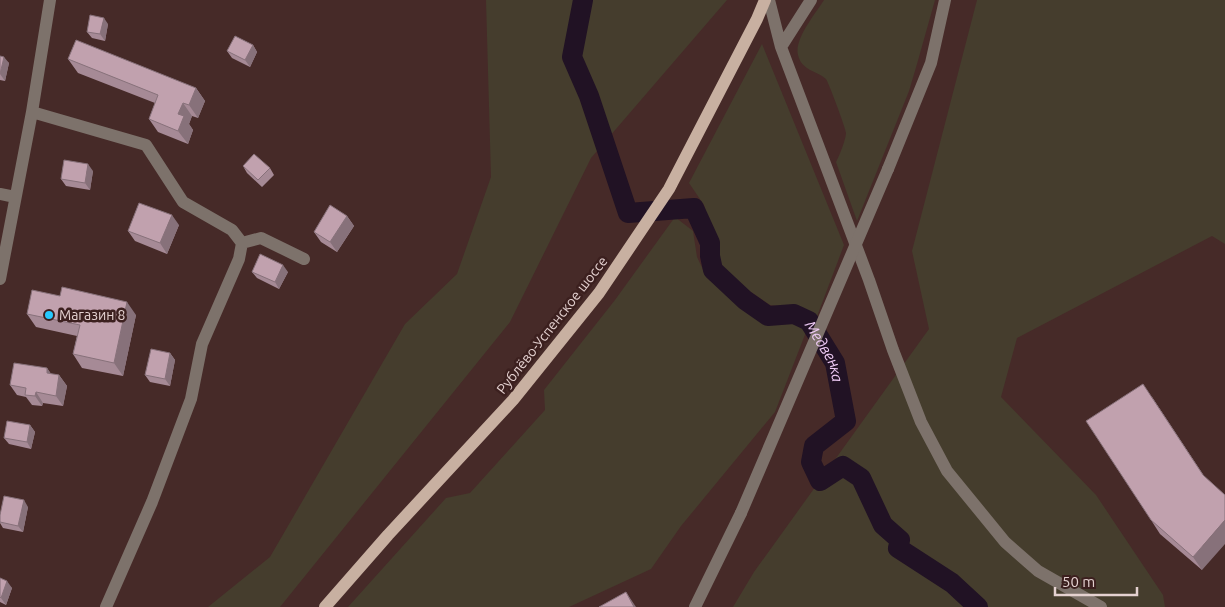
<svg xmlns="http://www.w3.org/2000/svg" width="1225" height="607" font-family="Ubuntu,sans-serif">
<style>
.green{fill:#453d2d}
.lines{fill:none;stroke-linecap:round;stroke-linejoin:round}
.river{stroke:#211224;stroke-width:20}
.minor{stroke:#7d726b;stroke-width:12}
.major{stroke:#c8b0a1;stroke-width:12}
.minor-bridge{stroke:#7d726b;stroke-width:12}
.wall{fill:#a68a96}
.shaded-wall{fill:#87717a}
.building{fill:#c1a1ae;stroke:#87717a}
.poi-dot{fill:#26c9fe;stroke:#3c201f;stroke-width:2}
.labels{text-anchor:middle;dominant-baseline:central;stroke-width:5;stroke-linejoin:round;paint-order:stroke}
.poi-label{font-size:14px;fill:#e4d1d0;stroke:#3c201f;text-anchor:start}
.street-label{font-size:14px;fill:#e4d1d0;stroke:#3c201f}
.water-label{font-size:15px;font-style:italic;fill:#efcbf6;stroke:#3c201f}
</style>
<rect width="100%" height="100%" fill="#462a28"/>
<path class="green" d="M 486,0 L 727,0 L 591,158 L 510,322 L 280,607 L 208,607 L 270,557 L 405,324 L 457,274 L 491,177 Z
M 824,0 L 935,0 L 917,64 L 909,91 L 857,221 L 836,162 C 839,157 846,139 846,133 C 846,129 828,81 826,79 C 816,70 802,71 798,55 C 794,39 816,13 824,0 Z
M 977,0 L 1225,0 L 1225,244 L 1212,236 L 1017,338 L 1001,397 L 1096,495 L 1163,595 L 1165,607 L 733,607 L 754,572 L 929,329 L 912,251 Z
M 762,44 L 844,245 L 816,319 L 798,309 L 770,305 L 722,272 L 716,246 L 704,205 L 689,183 Z
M 675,217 L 693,231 L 697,257 L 707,278 L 766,323 L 794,322 L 806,332 L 775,412 L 681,526 L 651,569 L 569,607 L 348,607 L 446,498 L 470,493 L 545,410 L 544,390 L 615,300 Z"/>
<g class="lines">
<path class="river" id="s1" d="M 583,0 L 572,57 L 589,96 L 628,213 L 694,208 L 710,243 L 710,256 L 713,270 L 745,300 L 768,316 L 794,314 L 809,321 L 835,363 L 846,421 L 814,446 L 811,462 L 820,481 L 843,466 L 861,478 L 883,525 L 900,540 L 898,548 L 952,583 L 978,607"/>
<path class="minor" d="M 769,0 L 781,47 L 869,280 L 893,350 L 921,422 L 947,471 L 1005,542 L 1038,571 L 1101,607
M 781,47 L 811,0
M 32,112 L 146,145 L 183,202 L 232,230 L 242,243 L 239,259 L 202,344 L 191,399 L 152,502 L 106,607
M 888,169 L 931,63 L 945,0
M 0,194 L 15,197
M 242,243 L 261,238 L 304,259
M 0,279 L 32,112 L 50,0
M 695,607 L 741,513"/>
<path class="major" d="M 325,607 L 388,535 L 513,400 L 599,293 L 669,189 L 757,19 L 765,0"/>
<path class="minor-bridge" d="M 741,513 L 888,169"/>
</g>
<path class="wall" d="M 108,24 L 105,41 L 92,38 L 87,32 Z
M 253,45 L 257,52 L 250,67 L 232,58 L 227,51 Z
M 0,56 L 9,63 L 5,81 L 0,80 Z
M 68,59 L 196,88 L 205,101 L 198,118 L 192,116 L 189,124 L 193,130 L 188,144 L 158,132 L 149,119 L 155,103 L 78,73 Z
M 243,166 L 270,168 L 274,175 L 262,187 L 247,173 Z
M 93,171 L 90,190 L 66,186 L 61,179 Z
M 347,216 L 354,226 L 337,252 L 321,242 L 314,232 Z
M 179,225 L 167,254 L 135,241 L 128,231 Z
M 252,272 L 288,272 L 279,289 L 257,278 Z
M 27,314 L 136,315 L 123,376 L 82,368 L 73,354 L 77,336 L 36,327 Z
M 170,353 L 175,360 L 170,386 L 150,382 L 145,375 Z
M 47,368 L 51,374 L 59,375 L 67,386 L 63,406 L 43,403 L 42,406 L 32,405 L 26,397 L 17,395 L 10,385 Z
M 1152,397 L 1204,476 L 1202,570 L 1160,534 L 1151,520 Z
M 30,425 L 35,432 L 31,449 L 9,444 L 4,438 Z
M 28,507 L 23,532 L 3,528 L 0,523 L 0,515 Z
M 0,578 L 12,588 L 6,605 L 0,602 Z"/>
<path class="shaded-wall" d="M 104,18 L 108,24 L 105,41 L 100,34 Z
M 253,45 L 257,52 L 250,67 L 245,60 Z
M 4,57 L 9,63 L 5,81 L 0,74 Z
M 196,88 L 205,101 L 198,118 L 189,105 Z
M 183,103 L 192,116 L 189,124 L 193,130 L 188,144 L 178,131 L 178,114 Z
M 88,164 L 93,171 L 90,190 L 85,183 Z
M 172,215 L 179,225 L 167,254 L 160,243 Z
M 347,216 L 354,226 L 337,252 L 330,242 Z
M 283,265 L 288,272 L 279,289 L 275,282 Z
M 127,302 L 136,315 L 123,376 L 114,363 Z
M 170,353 L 175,360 L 170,386 L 165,379 Z
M 47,368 L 54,378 L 47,373 Z
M 59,375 L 67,386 L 63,406 L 56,396 Z
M 36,392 L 43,403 L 42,406 L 35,396 Z
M 30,425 L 35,432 L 31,449 L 27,442 Z
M 24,500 L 28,507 L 23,532 L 18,526 Z
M 1225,520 L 1225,544 L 1202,570 L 1193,557 Z
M 7,581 L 12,588 L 6,605 L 1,598 Z
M 626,592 L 636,607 L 634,607 Z"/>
<path class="building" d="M 90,15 L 104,18 L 100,34 L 87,32 Z
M 235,36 L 253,45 L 245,60 L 227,51 Z
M 76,40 L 196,88 L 189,105 L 183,103 L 178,114 L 184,116 L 178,131 L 149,119 L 158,95 L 68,59 Z
M 0,56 L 4,57 L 0,74 Z
M 254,154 L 270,168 L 258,180 L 243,166 Z
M 64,160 L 88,164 L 85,183 L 61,179 Z
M 139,203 L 172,215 L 160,243 L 128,231 Z
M 330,205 L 347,216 L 330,242 L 314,232 Z
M 260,254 L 283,265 L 275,282 L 252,272 Z
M 62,287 L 127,302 L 114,363 L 73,354 L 80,325 L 27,314 L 32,290 L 60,296 Z
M 151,349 L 170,353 L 165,379 L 145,375 Z
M 14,363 L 47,368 L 47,373 L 59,375 L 56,396 L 36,392 L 35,396 L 25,395 L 26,388 L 10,385 Z
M 1143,384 L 1203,475 L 1225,495 L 1225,520 L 1193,557 L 1151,520 L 1086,421 Z
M 7,421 L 30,425 L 27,442 L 4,438 Z
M 4,496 L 24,500 L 18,526 L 0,522 L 0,515 Z
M 0,578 L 7,581 L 1,598 L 0,597 Z
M 626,592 L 634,607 L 599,607 Z"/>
<circle class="poi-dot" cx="49" cy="315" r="5"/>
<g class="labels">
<g class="poi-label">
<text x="59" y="315">Магазин 8</text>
</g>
<g class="street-label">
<text transform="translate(552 325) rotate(-52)">Рублёво-Успенское шоссе</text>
</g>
<g class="water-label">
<text stroke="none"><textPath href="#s1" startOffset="505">Медвенка</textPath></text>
</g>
</g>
<path d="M1055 587v8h82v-8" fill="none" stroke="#e4d1d0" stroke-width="2.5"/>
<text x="1062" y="587" font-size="15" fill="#e4d1d0" stroke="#3c201f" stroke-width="4" paint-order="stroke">50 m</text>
</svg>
